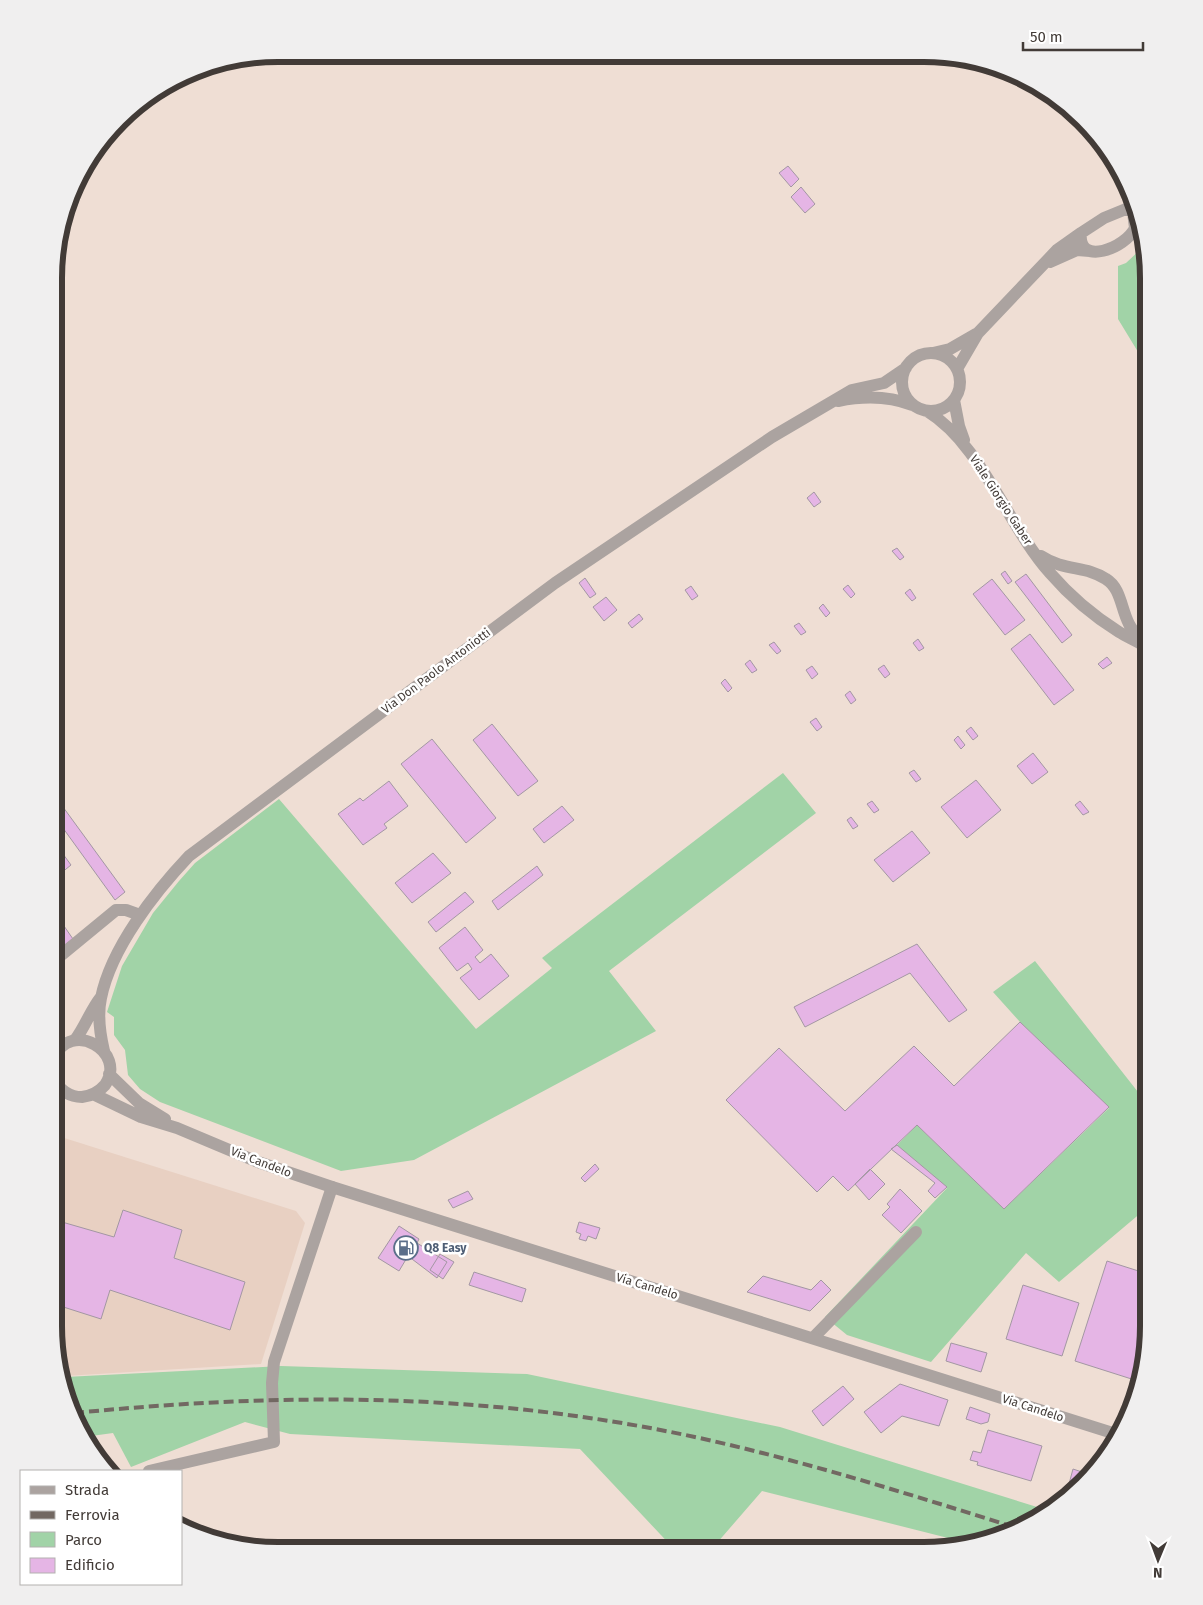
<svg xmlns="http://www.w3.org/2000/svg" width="1203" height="1605" font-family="'Fira Sans',sans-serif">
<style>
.built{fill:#e8d0c2}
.green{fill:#a1d3a7}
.building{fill:#e5b5e5;stroke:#a397a3}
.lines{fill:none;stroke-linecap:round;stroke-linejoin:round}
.minor{stroke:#aba3a0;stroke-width:12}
.tertiary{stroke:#aba3a0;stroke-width:12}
.rail{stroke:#726862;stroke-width:4;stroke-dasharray:10 5;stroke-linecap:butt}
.labels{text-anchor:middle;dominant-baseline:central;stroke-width:5;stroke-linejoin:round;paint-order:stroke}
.street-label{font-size:12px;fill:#423b37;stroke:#fff}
.service-label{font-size:12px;font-weight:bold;fill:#4e5e75;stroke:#fff;text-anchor:start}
.rim{fill:none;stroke:#423b37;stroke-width:6}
</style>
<rect width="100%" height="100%" fill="#efded4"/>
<path class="built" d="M 58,1136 L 296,1211 L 305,1223 L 261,1364 L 65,1376 L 54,1327 L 54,1150 Z"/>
<path class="green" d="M 1142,248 L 1149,278 L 1149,370 L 1118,319 L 1118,266 L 1126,263 Z
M 783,773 L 816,813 L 609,971 L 656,1031 L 414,1160 L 341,1171 L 160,1102 L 140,1089 L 128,1075 L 125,1050 L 114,1035 L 114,1017 L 107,1012 L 122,966 L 153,913 L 179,881 L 195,863 L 279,799 L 476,1029 L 552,968 L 542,958 Z
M 1035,961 L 1149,1106 L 1149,1206 L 1059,1282 L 1026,1253 L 931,1362 L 847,1335 L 825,1317 L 947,1188 L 897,1145 L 917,1125 L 1004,1209 L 1109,1108 L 1020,1022 L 993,992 Z
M 54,1096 L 63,1104 L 54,1151 Z
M 281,1366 L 527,1374 L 780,1427 L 1050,1511 L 1024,1528 L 925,1551 L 914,1551 L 956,1540 L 762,1491 L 710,1551 L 676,1551 L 580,1449 L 290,1434 L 245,1422 L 131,1467 L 113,1433 L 84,1437 L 77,1426 L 65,1377 Z"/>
<path class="building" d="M 788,166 L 799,179 L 791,187 L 779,173 Z
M 801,187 L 815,204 L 805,213 L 791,197 Z
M 814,492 L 821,502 L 814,507 L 807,498 Z
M 897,548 L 904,557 L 900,560 L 892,551 Z
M 1005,571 L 1012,581 L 1008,584 L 1001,574 Z
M 1026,574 L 1072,635 L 1062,643 L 1015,582 Z
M 585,578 L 596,594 L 590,598 L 579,583 Z
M 992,579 L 1025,620 L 1005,635 L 973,594 Z
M 848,585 L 855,594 L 851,598 L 843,589 Z
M 691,586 L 698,596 L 692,600 L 685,590 Z
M 910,589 L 916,598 L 912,601 L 905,593 Z
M 606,597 L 617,610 L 604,621 L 593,607 Z
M 823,604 L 830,613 L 826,617 L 819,608 Z
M 639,614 L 643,619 L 632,628 L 628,623 Z
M 799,623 L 806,632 L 801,635 L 794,626 Z
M 1030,634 L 1074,690 L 1054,705 L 1011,649 Z
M 918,639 L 924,648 L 919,651 L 913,643 Z
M 774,642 L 781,651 L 777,654 L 769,645 Z
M 1107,657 L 1112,663 L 1103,669 L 1098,664 Z
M 750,660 L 757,670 L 752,673 L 745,664 Z
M 884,665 L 890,674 L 885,678 L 878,669 Z
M 812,666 L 818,674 L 812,679 L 806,670 Z
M 725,679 L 732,688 L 728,692 L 721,683 Z
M 850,691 L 856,700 L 851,704 L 845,695 Z
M 1149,708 L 1149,732 L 1139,713 Z
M 816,718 L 822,727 L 817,731 L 810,722 Z
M 492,724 L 538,781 L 518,796 L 473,740 Z
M 971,727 L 978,736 L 973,740 L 966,731 Z
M 958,736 L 965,745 L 961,749 L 954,740 Z
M 432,739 L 496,818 L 466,843 L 401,764 Z
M 1033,753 L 1048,772 L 1032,784 L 1017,766 Z
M 914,770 L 921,779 L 916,782 L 909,773 Z
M 976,780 L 1001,810 L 967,838 L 941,807 Z
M 389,781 L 408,806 L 384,824 L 387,828 L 363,845 L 338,814 L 360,798 L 363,801 Z
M 55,796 L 125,892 L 115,900 L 55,817 Z
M 872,801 L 879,810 L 874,813 L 867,804 Z
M 1080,801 L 1089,812 L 1083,815 L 1075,805 Z
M 562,806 L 574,820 L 544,843 L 533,829 Z
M 851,817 L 858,826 L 853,829 L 847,820 Z
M 912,831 L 930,853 L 893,882 L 874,860 Z
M 55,843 L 71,865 L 55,878 Z
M 433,853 L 451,873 L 412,903 L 395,883 Z
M 537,866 L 543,875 L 498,910 L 492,901 Z
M 465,892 L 474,902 L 436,932 L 428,922 Z
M 55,913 L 73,939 L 62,947 L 54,936 Z
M 465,927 L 483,950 L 475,957 L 480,963 L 491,954 L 509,976 L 479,1000 L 460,978 L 472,969 L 468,963 L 457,971 L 439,948 Z
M 917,944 L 967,1010 L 949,1022 L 910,973 L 805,1027 L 794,1007 Z
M 1020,1022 L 1109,1107 L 1004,1209 L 917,1125 L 848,1191 L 833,1176 L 817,1192 L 726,1100 L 779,1048 L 845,1111 L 914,1046 L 954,1086 Z
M 897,1145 L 947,1187 L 935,1198 L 928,1191 L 935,1183 L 891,1149 Z
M 595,1164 L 599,1169 L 585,1182 L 581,1178 Z
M 870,1169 L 885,1184 L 869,1200 L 855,1184 Z
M 900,1189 L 922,1211 L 901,1233 L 882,1215 L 890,1207 L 887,1204 Z
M 468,1191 L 473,1199 L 453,1208 L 448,1200 Z
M 123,1210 L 182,1230 L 174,1258 L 245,1282 L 230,1330 L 110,1290 L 101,1319 L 54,1304 L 54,1246 L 62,1222 L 114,1237 Z
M 579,1222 L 600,1228 L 596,1239 L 588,1236 L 586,1241 L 579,1239 L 581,1234 L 576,1232 Z
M 399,1226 L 419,1239 L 417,1243 L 447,1262 L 437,1278 L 408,1256 L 399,1271 L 378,1258 Z
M 440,1254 L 454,1262 L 443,1279 L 430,1270 Z
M 1107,1261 L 1148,1274 L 1138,1306 L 1149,1309 L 1149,1342 L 1141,1382 L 1075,1361 Z
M 474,1272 L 526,1289 L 522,1302 L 469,1285 Z
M 763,1276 L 811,1290 L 821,1280 L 831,1290 L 810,1311 L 747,1292 Z
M 1023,1285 L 1079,1303 L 1062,1356 L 1006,1339 Z
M 951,1343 L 987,1353 L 981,1372 L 946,1361 Z
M 900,1384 L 948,1400 L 939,1426 L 902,1416 L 881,1433 L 864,1412 Z
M 843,1386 L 854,1399 L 823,1426 L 812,1411 Z
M 970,1407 L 990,1414 L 988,1422 L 981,1424 L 966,1419 Z
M 988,1430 L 1042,1446 L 1031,1481 L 977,1465 L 978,1462 L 970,1460 L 973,1451 L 981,1453 Z
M 1073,1469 L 1091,1475 L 1071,1497 L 1066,1495 Z"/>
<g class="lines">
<path class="minor" d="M 1126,209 L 1133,212 L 1135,228 C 1126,248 1077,267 1081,233 L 1104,218 Z
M 1050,262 L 1077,250 L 1090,251
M 933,353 L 950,349 L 976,334
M902 382a29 29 0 1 1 58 0a29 29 0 1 1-58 0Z
M 957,369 L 978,333 L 1057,250 L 1081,233
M 954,400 L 959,426 L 964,440
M 838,401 C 863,396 889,396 912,405
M 927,411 C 982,445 1007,525 1050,573 C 1069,595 1095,617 1119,632 C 1129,638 1140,642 1149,649
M 1041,556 C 1065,572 1085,565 1106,579 C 1121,588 1121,609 1129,624 C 1132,630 1138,637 1142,643
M 54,961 L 116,910 L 126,910 L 140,915
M 75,1040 C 85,1027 90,1011 101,997
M 104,1051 C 100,1034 97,1016 101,998 C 111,948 155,892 189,856 L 555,583 L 772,437 L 852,390 L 884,383 L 906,368
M 813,1338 L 916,1232
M 149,1471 L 274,1442 L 272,1383 L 274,1362 L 332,1187"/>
<path class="tertiary" d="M 109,1074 L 139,1103 L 165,1119
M 54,1079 C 60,1090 69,1097 82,1097 C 91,1096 99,1092 105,1085 C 128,1051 70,1019 54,1058
M 93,1094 L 141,1117 L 177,1128 L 258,1162 L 332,1187 L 1119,1435"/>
<path class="rail" d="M 74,1413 C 288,1392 492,1392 704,1439 C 811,1463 915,1496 1020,1529"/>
</g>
<defs>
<g id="fuel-ring" transform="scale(1.25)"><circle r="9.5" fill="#fff" stroke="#5c6f8a" stroke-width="1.5"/><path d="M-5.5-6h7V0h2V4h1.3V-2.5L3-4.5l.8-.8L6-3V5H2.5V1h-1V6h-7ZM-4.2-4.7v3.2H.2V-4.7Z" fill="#5c6f8a"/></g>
</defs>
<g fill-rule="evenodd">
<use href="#fuel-ring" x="406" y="1248"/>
</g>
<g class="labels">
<g class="street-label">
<text transform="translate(1001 500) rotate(57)">Viale Giorgio Gaber</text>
<text transform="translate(436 671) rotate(-37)">Via Don Paolo Antoniotti</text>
<text transform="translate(261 1162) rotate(21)">Via Candelo</text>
<text transform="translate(647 1286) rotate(17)">Via Candelo</text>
<text transform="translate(1033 1408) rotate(18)">Via Candelo</text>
</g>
<g class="service-label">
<text x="424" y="1248">Q8 Easy</text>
</g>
</g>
<path d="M0 0H1203V1605H0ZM278 62H924A216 216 0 0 1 1140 278V1326A216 216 0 0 1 924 1542H278A216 216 0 0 1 62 1326V278A216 216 0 0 1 278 62Z" fill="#f0efef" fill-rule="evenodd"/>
<path class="rim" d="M278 62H924A216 216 0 0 1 1140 278V1326A216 216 0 0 1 924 1542H278A216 216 0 0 1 62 1326V278A216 216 0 0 1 278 62Z"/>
<rect x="20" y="1470" width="162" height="115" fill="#ffffff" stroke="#b3b1af"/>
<rect x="30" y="1486" width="25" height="8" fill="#aba3a0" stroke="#b3b1af"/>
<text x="65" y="1495" font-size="15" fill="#423b37">Strada</text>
<rect x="30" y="1511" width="25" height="8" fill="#726862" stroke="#b3b1af"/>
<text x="65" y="1520" font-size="15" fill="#423b37">Ferrovia</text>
<rect x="30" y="1532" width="25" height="15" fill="#a1d3a7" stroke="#b3b1af"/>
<text x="65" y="1545" font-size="15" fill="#423b37">Parco</text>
<rect x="30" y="1558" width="25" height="15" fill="#e5b5e5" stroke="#b3b1af"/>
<text x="65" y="1570" font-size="15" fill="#423b37">Edificio</text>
<g transform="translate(1158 1560) rotate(181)" stroke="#ffffff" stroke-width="4" paint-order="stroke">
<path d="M0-4L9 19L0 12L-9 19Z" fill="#423b37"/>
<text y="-8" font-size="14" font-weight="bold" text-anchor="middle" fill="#423b37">N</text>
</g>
<path d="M1023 42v8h120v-8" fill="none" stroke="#423b37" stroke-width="2.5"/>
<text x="1030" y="42" font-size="15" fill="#423b37" stroke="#ffffff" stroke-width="4" paint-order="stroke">50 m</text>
</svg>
